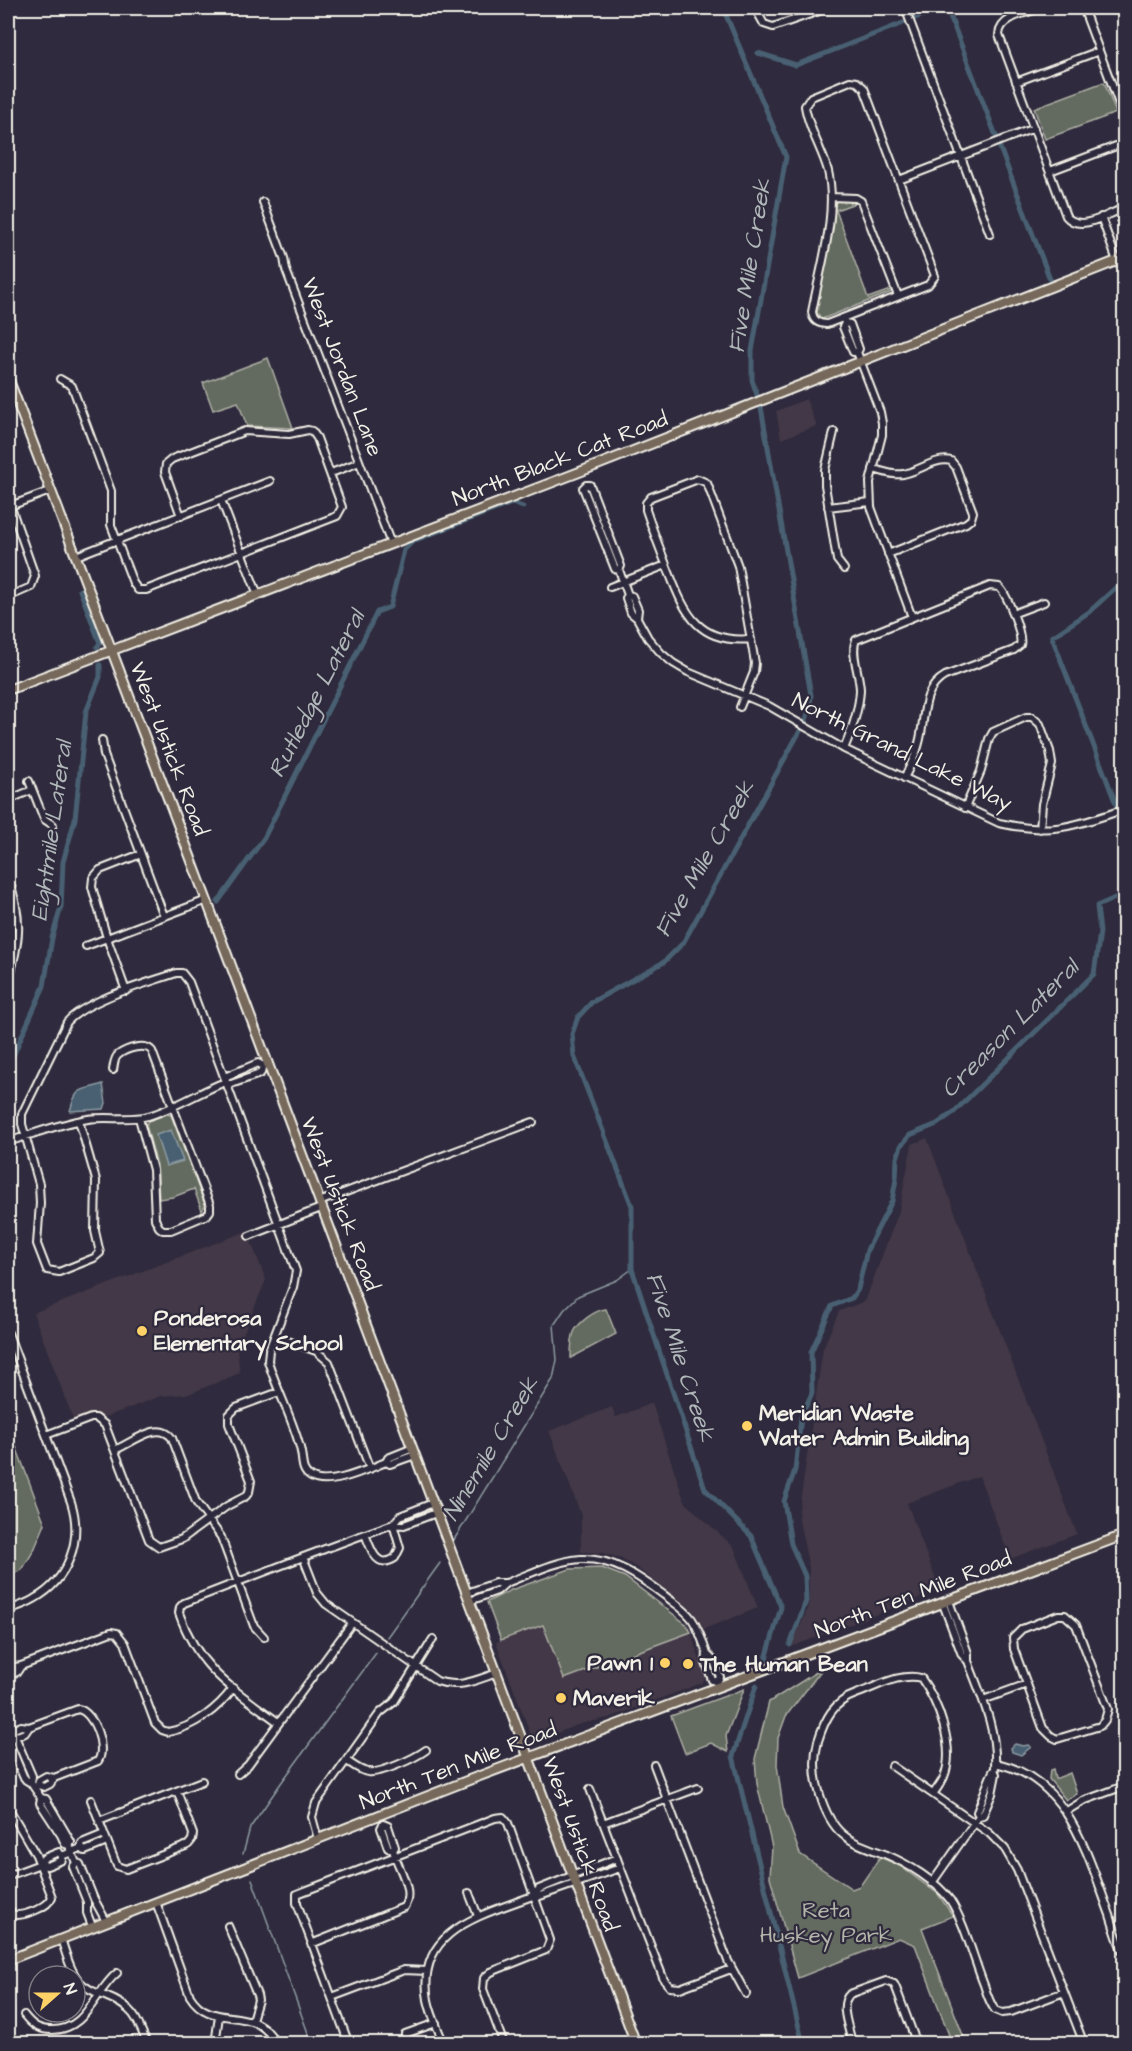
<svg xmlns="http://www.w3.org/2000/svg" width="1132" height="2051" font-family="'Architects Daughter',sans-serif">
<style>
.built{fill:#423746}
.green{fill:#636b5f;stroke:#acaea4;stroke-width:1.5}
.water{fill:#496173;stroke:#8d9ba2;stroke-width:1.5}
.lines{fill:none;stroke-linecap:round;stroke-linejoin:round}
.stream{stroke:#8d9ba2;stroke-width:1.5}
.canal{stroke:#496173;stroke-width:5}
.minor-casing{stroke:#f4f1e8;stroke-width:10}
.major-casing{stroke:#f4f1e8;stroke-width:12}
.minor{stroke:#2f2a3d;stroke-width:6}
.major{stroke:#76695c;stroke-width:8}
.poi-dot{fill:#ffd166;stroke:#2f2a3d;stroke-width:2}
.labels{text-anchor:middle;dominant-baseline:central;stroke-width:4.5;stroke-linejoin:round;paint-order:stroke}
.street-label{font-size:22px;fill:#f4f1e8;stroke:#2f2a3d}
.poi-label{font-size:22px;font-weight:bold;fill:#f4f1e8;stroke:#2f2a3d;text-anchor:start}
.park-label{font-size:22px;fill:#b3b5aa;stroke:#2f2a3d}
.water-label{font-size:24px;font-style:italic;fill:#b0b7b9;stroke:#2f2a3d}
</style>
<rect width="100%" height="100%" fill="#2f2a3d"/>
<filter id="ink" filterUnits="userSpaceOnUse"><feTurbulence type="fractalNoise" baseFrequency=".0167" numOctaves="2"/><feDisplacementMap in="SourceGraphic" scale="12" xChannelSelector="R" yChannelSelector="G"/><feConvolveMatrix kernelMatrix="1 2 1 2 8 2 1 2 1" color-interpolation-filters="sRGB"/></filter>
<g filter="url(#ink)">
<path class="built" d="M 806,399 L 817,426 L 781,439 L 776,411 Z
M 927,1138 L 1077,1534 L 1010,1559 L 979,1476 L 907,1503 L 940,1590 L 791,1647 L 809,1606 L 809,1568 L 798,1516 L 823,1348 L 839,1311 L 865,1301 L 899,1211 L 912,1144 Z
M 247,1231 L 266,1280 L 237,1349 L 240,1373 L 189,1394 L 161,1396 L 106,1417 L 93,1413 L 73,1419 L 33,1313 Z
M 652,1403 L 683,1497 L 687,1504 L 734,1547 L 758,1608 L 704,1629 L 692,1610 L 637,1568 L 620,1558 L 602,1553 L 581,1552 L 581,1515 L 549,1431 L 612,1407 L 616,1417 Z
M 543,1625 L 564,1679 L 691,1632 L 706,1678 L 702,1683 L 609,1718 L 580,1724 L 539,1740 L 531,1736 L 496,1642 Z"/>
<path class="green" d="M 1104,82 L 1116,113 L 1045,139 L 1034,108 Z
M 836,200 L 858,202 L 836,210 L 868,298 L 893,289 L 894,291 L 822,319 L 817,313 Z
M 268,358 L 293,428 L 247,426 L 238,402 L 213,410 L 203,383 Z
M 167,1114 L 171,1115 L 205,1205 L 202,1211 L 194,1189 L 173,1197 L 159,1199 L 157,1165 L 146,1125 L 148,1121 Z
M 606,1309 L 616,1334 L 571,1358 C 571,1350 571,1340 574,1332 C 579,1322 595,1310 606,1309 Z
M 8,1425 L 45,1524 L 34,1550 L 22,1570 L 8,1576 Z
M 602,1568 L 625,1577 L 686,1624 L 691,1632 L 564,1679 L 543,1625 L 501,1640 L 487,1602 L 511,1590 L 570,1569 Z
M 823,1668 L 786,1716 L 778,1738 L 777,1765 L 783,1807 L 800,1854 L 852,1889 L 860,1886 L 880,1857 L 900,1866 L 938,1894 L 953,1916 L 922,1928 L 966,2043 L 952,2043 L 915,1945 L 899,1938 L 798,1978 L 770,1877 L 772,1847 L 757,1784 L 755,1759 L 769,1702 Z
M 744,1689 L 726,1736 L 728,1752 L 711,1743 L 685,1753 L 671,1716 Z
M 1053,1769 L 1055,1779 L 1070,1773 L 1077,1794 L 1066,1800 L 1049,1779 L 1050,1770 Z"/>
<path class="water" d="M 103,1084 L 106,1103 L 104,1109 L 70,1111 C 77,1085 80,1092 103,1084 Z
M 171,1130 L 183,1161 L 166,1166 L 156,1135 Z
M 1015,1744 L 1023,1746 L 1028,1745 L 1031,1747 L 1021,1755 L 1012,1752 L 1011,1748 Z"/>
<g class="lines">
<path class="stream" d="M 452,1543 L 553,1379 L 557,1360 L 554,1325 L 564,1310 L 578,1296 L 617,1280 L 632,1269
M 387,1637 L 440,1563
M 243,1854 L 250,1828 L 281,1783 L 376,1653
M 252,1879 L 312,2044"/>
<path class="canal" d="M 723,8 L 786,157 L 752,351 L 752,380 L 761,407 L 811,695 L 810,707 L 806,720 L 683,943 L 664,962 L 592,1002 L 578,1017 L 572,1034 L 574,1056 L 632,1206 L 632,1269 L 705,1489 L 751,1536 L 781,1607 L 766,1659
M 947,8 L 996,136
M 915,18 L 943,8
M 758,53 L 796,65 L 903,23
M 1000,148 L 1051,282
M 1124,580 L 1089,612 L 1052,637 L 1124,825
M 80,590 L 100,643 L 97,647
M 218,902 L 264,838 L 377,612 L 390,607 L 404,550 L 413,541 L 512,503 L 523,507
M 8,1067 L 44,986 L 52,938 L 61,907 L 63,862 L 75,819 L 86,712 L 100,677 L 100,665
M 790,1645 L 806,1601 L 805,1576 L 791,1544 L 784,1501 L 795,1470 L 801,1417 L 812,1393 L 811,1352 L 832,1306 L 852,1298 L 858,1289 L 867,1250 L 892,1201 L 896,1179 L 897,1158 L 901,1146 L 910,1135 L 937,1124 L 954,1112 L 1094,974 L 1100,932 L 1097,906 L 1124,894
M 756,1686 L 733,1756 L 803,2044"/>
<g class="minor-casing">
<path id="minor" d="M 755,8 L 764,24 L 773,27 L 828,8
M 905,8 L 990,234
M 1041,8 C 1026,13 1000,17 999,35 L 1066,216 C 1080,233 1108,214 1124,208
M 1083,8 L 1124,117
M 850,81 L 857,82 L 864,88 L 935,276 L 928,285 L 827,324 C 819,324 813,321 812,312 C 820,268 838,215 828,171 C 822,149 808,128 805,106 L 811,97 Z
M 1016,82 L 1099,51
M 1050,171 L 1124,143
M 899,180 L 1034,128
M 831,197 L 856,198 L 861,201 L 898,296
M 263,202 L 284,258 L 286,270 L 391,544
M 1101,217 L 1117,261
M 844,320 L 845,323 L 843,327 L 853,352 L 857,352
M 845,323 L 850,324 L 859,349 L 857,352 L 880,412 L 882,423 L 882,435 L 870,482 L 871,507 L 912,617
M 60,379 L 72,386 L 111,491 L 111,525 L 133,583 L 138,590 L 146,590 L 337,516 L 342,507 L 317,438 L 312,431 L 308,430 L 289,434 L 245,431 L 172,459 L 166,464 L 165,472 L 181,516
M 834,432 L 825,470 L 825,485 L 837,560 L 844,569
M 873,469 C 883,471 893,476 903,474 C 918,472 935,457 951,461 L 956,467 L 973,512 L 971,519 L 966,523 L 888,554
M 331,473 L 357,463
M 8,499 L 35,576 L 31,587 L 8,597
M 221,500 L 258,595
M 10,506 L 50,491
M 828,507 L 870,502
M 76,556 L 270,481
M 619,570 L 615,569 L 583,488 L 586,485 L 590,485 L 621,566 L 619,570 L 628,595
M 610,587 L 666,565
M 628,595 L 632,596 L 638,610 L 637,618 L 631,613 L 626,598 Z
M 1012,614 L 1044,602
M 637,618 L 648,638 L 661,653 L 673,663 L 688,672 L 769,706 L 844,749 L 999,823 C 1049,834 1069,828 1116,812
M 740,707 L 754,672 L 755,663 L 738,566 L 707,483 L 698,479 L 651,497 L 646,503 L 646,510 C 653,531 661,552 669,572 C 685,614 699,644 751,639
M 102,740 L 104,755 L 164,916
M 844,749 C 852,730 859,711 860,690 C 860,676 850,652 856,640 L 990,586 L 999,587 C 1007,594 1023,634 1020,645 L 1014,650 L 945,676 C 920,690 926,719 919,743 C 916,755 910,767 904,778
M 29,781 L 44,819 L 53,825
M 8,800 L 32,790
M 965,808 L 981,771 L 989,739 L 993,732 L 1026,717 L 1032,717 L 1040,724 L 1050,751 L 1052,764 L 1042,804 L 1040,829
M 8,877 C 23,919 20,940 8,983
M 86,946 L 207,900
M 126,991 L 107,938 L 92,887 L 93,878 L 100,870 L 141,854
M 263,1066 L 261,1073 L 257,1075 L 231,1084 L 225,1082 L 227,1076 L 258,1063 L 263,1066 L 268,1064
M 113,1070 C 114,1065 114,1058 118,1055 C 127,1048 145,1043 152,1051 L 210,1205 L 210,1211 L 207,1215 L 171,1230 L 163,1230 L 159,1227 L 155,1219 L 153,1170 L 139,1118
M 79,1121 L 96,1180 L 95,1231 L 100,1253 L 94,1258 L 59,1272 L 47,1270 L 37,1244 L 40,1203 L 39,1184 L 22,1124 L 22,1114 L 67,1022 C 88,999 145,984 176,973 L 182,973 L 189,982 L 296,1271 L 293,1287 L 269,1350 L 268,1361 C 277,1391 295,1423 301,1452 C 303,1461 301,1472 311,1477 C 328,1488 368,1469 386,1462
M 8,1142 C 33,1134 61,1123 88,1119 C 108,1116 128,1121 148,1116 C 176,1108 199,1092 225,1082
M 319,1202 L 533,1122
M 249,1236 L 321,1208
M 8,1333 L 71,1502 C 83,1539 69,1580 34,1599 C 26,1604 16,1607 8,1610
M 274,1336 L 316,1351 L 329,1362 L 370,1469
M 46,1435 L 91,1418 L 96,1418 L 105,1425 L 149,1540 L 159,1547 L 182,1539 L 227,1506 L 246,1496 L 249,1492 L 251,1481 L 229,1424 L 229,1415 L 236,1408 L 279,1392
M 413,1448 L 388,1458 L 386,1462 L 390,1464 L 415,1455
M 115,1450 C 132,1443 158,1420 172,1438 L 196,1502 L 221,1537 L 254,1626 L 264,1637
M 433,1503 L 400,1516 L 393,1524 L 404,1525 L 436,1513
M 303,1557 L 317,1593 L 326,1604 L 437,1681 C 459,1689 476,1680 497,1673
M 506,1583 C 530,1574 555,1561 581,1559 C 614,1558 639,1577 664,1595 C 674,1603 685,1609 692,1619 C 699,1629 703,1642 707,1654
M 467,1593 L 495,1583 L 506,1583 L 497,1591 L 470,1601
M 943,1604 L 962,1655 L 968,1661 L 968,1653 L 949,1601
M 1058,1615 L 1065,1615 L 1076,1625 L 1108,1709 L 1105,1720 L 1100,1726 L 1057,1739 L 1051,1736 L 1043,1728 L 1014,1649 L 1013,1638 L 1022,1629 Z
M 707,1654 L 714,1661 L 720,1677 L 717,1682 L 712,1680 L 706,1663 Z
M 968,1661 C 981,1696 997,1728 995,1767
M 21,1666 L 111,1632 L 117,1633 L 125,1643 L 155,1723 L 162,1730 L 168,1732 C 194,1727 218,1709 233,1688
M 8,1668 L 21,1666 L 17,1672 L 8,1676
M 983,1700 L 1027,1684
M 8,1720 L 32,1776 L 31,1783
M 278,1722 C 232,1688 199,1670 179,1613 L 180,1607 L 184,1603 C 253,1576 323,1549 393,1524 L 400,1548 L 395,1558 C 376,1570 371,1549 365,1534
M 29,1727 L 78,1709 C 94,1712 107,1748 98,1761 L 54,1778
M 9,1731 L 21,1726 L 29,1727 L 25,1733 L 11,1738
M 8,1740 L 23,1776 L 26,1780 L 31,1783 L 41,1798 L 40,1803 L 61,1835 L 65,1844 L 69,1845
M 347,1761 C 353,1765 360,1771 368,1772 C 381,1774 415,1758 426,1750
M 995,1763 C 1068,1777 1087,1854 1110,1915 C 1114,1928 1118,1942 1124,1954
M 654,1765 L 728,1961 L 746,1994
M 892,1766 L 989,1833 L 1005,1849 L 1017,1870 L 1084,2044
M 238,1774 L 248,1765 L 352,1623
M 35,1788 L 38,1785 L 39,1780 L 46,1776 L 54,1778 L 50,1784 L 44,1787 L 38,1785
M 590,1789 L 664,1980 L 670,1987 L 680,1988 L 731,1969
M 934,1793 C 937,1788 942,1782 944,1777 C 956,1747 938,1702 921,1678 C 901,1672 876,1687 856,1694 C 833,1702 825,1719 818,1741 C 813,1760 814,1776 820,1795 C 833,1837 849,1841 887,1855 C 908,1864 936,1881 950,1900 C 964,1921 974,1960 984,1985 C 987,1994 989,2002 995,2010 L 1002,2013 L 1011,2012 L 1064,1992
M 41,1798 L 46,1799 L 71,1842 L 69,1845 L 76,1863 L 80,1864 L 94,1899 L 106,1921
M 91,1800 L 117,1866 L 126,1869 L 188,1845 L 192,1840 L 193,1834 L 177,1791
M 8,1807 L 36,1855 L 52,1897 C 48,1908 24,1916 13,1915 L 8,1907
M 1065,1812 L 1083,1801 L 1124,1786
M 99,1821 L 202,1781
M 603,1823 L 698,1788
M 318,1839 L 312,1817 L 316,1803 L 380,1713 L 394,1702 L 433,1639
M 81,1848 L 85,1851 L 107,1842
M 62,1856 L 59,1852 L 44,1858 L 40,1864 L 47,1866 L 62,1860 L 62,1856 L 81,1848 L 82,1843 L 104,1834
M 617,1858 L 539,1889 L 535,1895 L 540,1896 L 620,1868
M 76,1863 L 73,1867 L 87,1902 L 87,1913 L 92,1926
M 8,1876 L 40,1864
M 932,1883 L 979,1816 L 983,1815 L 992,1794 L 996,1774 L 994,1770 C 990,1774 981,1803 977,1812 L 979,1816
M 469,1893 L 478,1916
M 156,1902 L 190,1996 C 212,2032 255,2001 276,2044
M 228,1926 L 257,1995 L 258,2000 L 252,2020
M 61,1939 C 66,1953 70,1971 80,1982 C 87,1989 96,1993 105,1996 C 133,2007 137,2017 147,2044
M 311,1944 L 404,1907 C 414,1892 400,1871 395,1856 L 393,1850 L 395,1847 L 388,1826 L 383,1824 L 381,1828 L 388,1848 L 393,1850
M 332,1997 L 404,1970 L 427,1971
M 24,2015 C 32,2025 38,2030 52,2030 C 87,2030 94,1992 117,1973
M 405,2034 L 436,2023
M 215,2044 L 219,2016
M 349,2044 L 297,1903 L 297,1894 L 495,1818 L 503,1817 L 508,1823 L 550,1940 L 546,1950 L 491,1972 L 484,1978 L 483,1989 L 504,2044
M 444,2044 C 438,2029 431,2015 428,2000 C 415,1928 484,1915 535,1895
M 852,2044 C 850,2029 838,2005 850,1994 L 886,1981 L 894,1984 L 896,1988 L 917,2044"/>
</g>
<g class="major-casing">
<path id="major" d="M 8,378 L 190,856 L 636,2044
M 8,690 L 582,471 L 1124,258
M 8,1960 L 469,1780 L 1124,1535"/>
</g>
<use href="#minor" class="minor"/>
<use href="#major" class="major"/>
</g>
</g>
<g class="poi-dot">
<circle cx="142" cy="1331" r="6"/>
<circle cx="747" cy="1426" r="6"/>
<circle cx="665" cy="1663" r="6"/>
<circle cx="688" cy="1664" r="6"/>
<circle cx="561" cy="1698" r="6"/>
</g>
<g class="labels">
<g class="street-label">
<text transform="translate(342 367) rotate(69)">West Jordan Lane</text>
<text transform="translate(560 459) rotate(-21)">North Black Cat Road</text>
<text transform="translate(169 749) rotate(69)">West Ustick Road</text>
<text transform="translate(902 752) rotate(26)">North Grand Lake Way</text>
<text transform="translate(340 1204) rotate(69)">West Ustick Road</text>
<text transform="translate(913 1595) rotate(-21)">North Ten Mile Road</text>
<text transform="translate(458 1766) rotate(-21)">North Ten Mile Road</text>
<text transform="translate(580 1844) rotate(70)">West Ustick Road</text>
</g>
<g class="poi-label">
<text x="154" y="1318">Ponderosa<tspan x="154" dy="25">Elementary School</tspan></text>
<text x="759" y="1413">Meridian Waste<tspan x="759" dy="25">Water Admin Building</tspan></text>
<text x="653" y="1663" text-anchor="end">Pawn 1</text>
<text x="700" y="1664">The Human Bean</text>
<text x="573" y="1698">Maverik</text>
</g>
<g class="park-label">
<text x="826" y="1910">Reta<tspan x="826" dy="25">Huskey Park</tspan></text>
</g>
<g class="water-label">
<text transform="translate(750 266) rotate(-81)">Five Mile Creek</text>
<text transform="translate(317 694) rotate(-63)">Rutledge Lateral</text>
<text transform="translate(52 831) rotate(-82)">Eightmile Lateral</text>
<text transform="translate(705 859) rotate(-60)">Five Mile Creek</text>
<text transform="translate(1010 1029) rotate(-45)">Creason Lateral</text>
<text transform="translate(680 1357) rotate(72)">Five Mile Creek</text>
<text transform="translate(491 1449) rotate(-59)">Ninemile Creek</text>
</g>
</g>
<rect width="1132" height="2051" fill="none" stroke="#2f2a3d" stroke-width="30"/>
<rect x="15" y="15" width="1102" height="2021" fill="none" stroke="#f4f1e8" stroke-width="2" filter="url(#ink)"/>
<g transform="translate(57 1994) rotate(69)"><circle r="28" fill="#2f2a3d" stroke="#7e7a81" stroke-width="1.5"/>
<path d="M0-4.5L10 22L0 15L-10 22Z" fill="#ffd166"/>
<text y="-9" font-size="16" font-weight="bold" text-anchor="middle" fill="#f4f1e8">N</text>
</g>
</svg>
